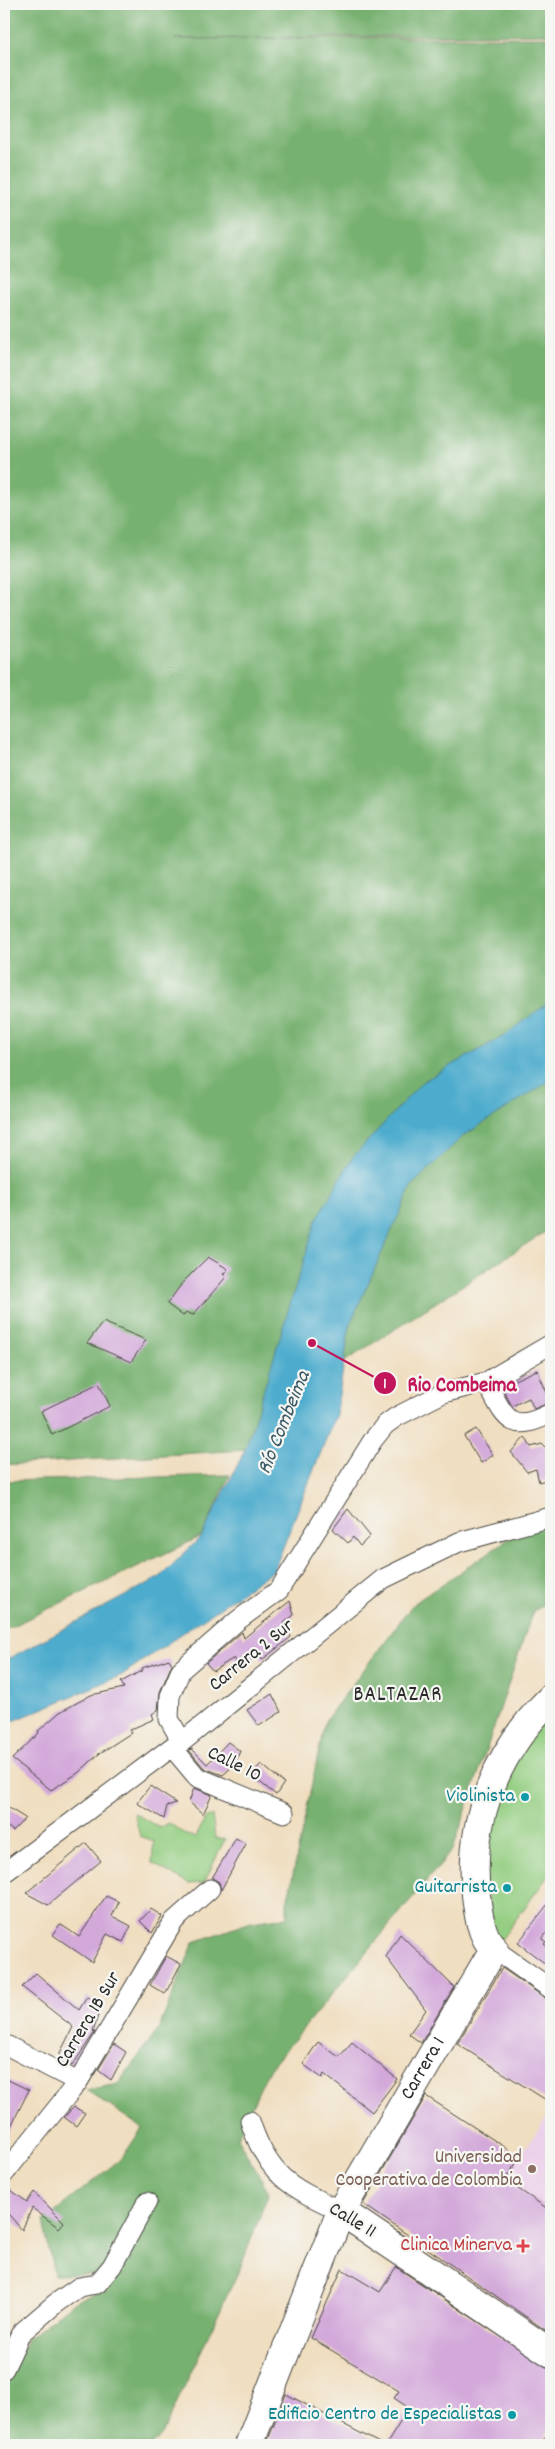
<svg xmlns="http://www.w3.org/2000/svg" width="555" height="2449" font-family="Dekko,sans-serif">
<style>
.built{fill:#ecd1ea}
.green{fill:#94ce82;stroke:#607c56}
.forest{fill:#77b170;stroke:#516e4e}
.water{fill:#4eaccd;stroke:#3c6c7c}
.building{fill:#d3a9da}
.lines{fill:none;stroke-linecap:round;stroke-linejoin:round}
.street-casing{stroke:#494641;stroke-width:21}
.secondary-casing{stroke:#494641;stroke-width:30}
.street{stroke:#fff;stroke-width:19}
.secondary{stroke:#fff;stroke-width:28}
.culture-dot{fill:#0f9aa8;stroke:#f6f6f2;stroke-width:2}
.education-dot{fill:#8d6e63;stroke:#f6f6f2;stroke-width:2}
.health-dot{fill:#e0444e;stroke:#f6f6f2;stroke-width:2}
.labels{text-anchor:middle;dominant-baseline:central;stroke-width:4.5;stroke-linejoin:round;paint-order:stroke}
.street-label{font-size:20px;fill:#2b2b2b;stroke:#f6f6f2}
.culture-label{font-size:20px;fill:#0d838f;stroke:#f6f6f2;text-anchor:end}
.education-label{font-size:20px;fill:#785e54;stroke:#f6f6f2;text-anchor:end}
.health-label{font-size:20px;fill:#be3a42;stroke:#f6f6f2;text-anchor:end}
.water-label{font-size:21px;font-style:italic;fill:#375864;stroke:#f6f6f2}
.neighbourhood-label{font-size:21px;letter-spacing:1px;fill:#2b2b2b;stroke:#f6f6f2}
.leader{fill:none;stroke:#c2185b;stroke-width:2}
.callout-dot{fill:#c2185b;stroke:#f6f6f2;stroke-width:2}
.mark-label{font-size:15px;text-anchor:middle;font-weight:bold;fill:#fff}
.callout-label{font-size:21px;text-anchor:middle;font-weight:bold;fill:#c2185b;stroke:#f6f6f2;stroke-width:4.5;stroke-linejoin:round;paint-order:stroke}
</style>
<rect width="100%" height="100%" fill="#f6f6f2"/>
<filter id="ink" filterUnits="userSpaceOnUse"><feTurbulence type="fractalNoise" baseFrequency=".02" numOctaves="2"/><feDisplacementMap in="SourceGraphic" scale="10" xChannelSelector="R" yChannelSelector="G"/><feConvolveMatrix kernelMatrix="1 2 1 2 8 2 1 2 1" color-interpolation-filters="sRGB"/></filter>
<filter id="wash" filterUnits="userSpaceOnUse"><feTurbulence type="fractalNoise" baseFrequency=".0096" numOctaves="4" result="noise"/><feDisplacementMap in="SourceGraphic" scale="20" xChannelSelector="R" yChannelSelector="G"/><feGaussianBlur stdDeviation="1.12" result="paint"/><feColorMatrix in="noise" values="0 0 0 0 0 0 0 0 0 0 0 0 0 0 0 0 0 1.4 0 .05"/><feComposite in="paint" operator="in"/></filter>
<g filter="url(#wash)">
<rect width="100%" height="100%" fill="#f0dec0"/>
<path class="built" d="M 551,1891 L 551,1971 L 514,1943 Z
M 551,2110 L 551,2211 L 505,2180 Z"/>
<path class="green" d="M 551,1698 L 551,1872 L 494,1949 L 479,1823 Z
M 134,1813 L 160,1828 L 169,1823 L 186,1835 L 196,1837 L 205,1819 L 212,1815 L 215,1838 L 225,1839 L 204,1883 L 189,1884 L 152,1863 L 154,1841 L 140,1836 Z"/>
<path class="forest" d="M 4,4 L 551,4 L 551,34 L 174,39 L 551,37 L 551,1228 L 344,1362 L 245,1450 L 4,1465 Z
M 230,1475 L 202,1536 L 4,1630 L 4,1481 Z
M 551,1510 L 551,1602 L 533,1611 L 453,1849 L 268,2071 L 237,2138 L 269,2192 L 241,2266 L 162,2434 L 152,2445 L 4,2445 L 4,2390 L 27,2339 L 76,2300 L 107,2290 L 122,2274 L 54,2275 L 43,2221 L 122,2158 L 142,2128 L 86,2090 L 118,2084 L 159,2028 L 194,1942 L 251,1922 L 287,1917 L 287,1903 L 325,1721 L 413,1604 Z"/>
<path class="water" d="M 551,1001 L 551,1080 L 463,1136 L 412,1185 L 350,1324 L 336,1414 L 274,1570 L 122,1675 L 16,1720 L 4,1723 L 4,1661 L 160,1577 L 202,1536 L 245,1450 L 316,1221 L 352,1158 L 422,1082 L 504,1036 Z"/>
<g id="blocks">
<path class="building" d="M 208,1257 L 228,1269 L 223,1274 L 226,1277 L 193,1315 L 186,1312 L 183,1316 L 167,1304 L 183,1282 Z
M 103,1322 L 146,1340 L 131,1362 L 87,1343 Z
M 537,1370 L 551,1402 L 534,1409 L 529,1398 L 512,1406 L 501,1386 Z
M 99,1383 L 110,1406 L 52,1435 L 41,1411 Z
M 476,1429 L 493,1455 L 481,1463 L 464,1436 Z
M 525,1437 L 531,1447 L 542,1444 L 551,1453 L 551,1478 L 539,1482 L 536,1469 L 527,1472 L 511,1452 Z
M 348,1509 L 370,1536 L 360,1546 L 353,1537 L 348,1543 L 333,1529 Z
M 290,1601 L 294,1615 L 284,1623 L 291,1637 L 262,1660 L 259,1654 L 240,1669 L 234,1658 L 213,1671 L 206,1663 L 242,1632 L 244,1638 Z
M 169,1659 L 172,1664 L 160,1692 L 158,1710 L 152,1714 L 154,1719 L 129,1730 L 131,1733 L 100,1753 L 78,1773 L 51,1790 L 12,1759 L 39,1733 L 38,1731 L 60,1712 L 91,1695 L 124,1688 L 121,1682 L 143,1670 L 142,1668 Z
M 272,1694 L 281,1712 L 259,1726 L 247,1710 Z
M 228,1742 L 240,1751 L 234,1765 L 223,1775 L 204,1768 L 189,1750 L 192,1749 L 207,1764 Z
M 261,1764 L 284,1783 L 276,1795 L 251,1775 Z
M 150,1786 L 176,1803 L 167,1806 L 164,1819 L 137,1803 Z
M 194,1788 L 212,1795 L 203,1814 L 189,1802 Z
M 4,1805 L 25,1818 L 13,1831 L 4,1824 Z
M 236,1838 L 246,1844 L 221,1890 L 219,1882 L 212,1878 Z
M 86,1843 L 101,1861 L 48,1905 L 26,1893 Z
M 106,1896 L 119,1902 L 112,1916 L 131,1926 L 123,1942 L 107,1934 L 92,1962 L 53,1935 L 60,1924 L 79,1937 Z
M 551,1900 L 551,1927 L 542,1939 L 546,1942 L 544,1944 L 551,1950 L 551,1968 L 518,1943 Z
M 151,1909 L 162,1916 L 152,1933 L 140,1921 Z
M 400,1934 L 454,1987 L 421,2043 L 409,2034 L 426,2010 L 386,1957 Z
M 166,1956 L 181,1964 L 165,1994 L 150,1985 Z
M 502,1968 L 551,2002 L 551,2103 L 457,2044 Z
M 36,1973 L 79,2010 L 87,1997 L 101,2006 L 93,2031 L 95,2032 L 72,2066 L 59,2055 L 73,2027 L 22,1987 Z
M 318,2042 L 339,2057 L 352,2042 L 397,2079 L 372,2112 L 324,2074 L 322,2078 L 303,2064 Z
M 114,2044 L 126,2052 L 111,2080 L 98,2070 Z
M 4,2078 L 29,2090 L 4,2140 Z
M 426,2096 L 520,2157 L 505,2180 L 551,2211 L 551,2334 L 363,2204 Z
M 74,2107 L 85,2113 L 76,2126 L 64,2117 Z
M 4,2185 L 27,2202 L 34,2192 L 64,2222 L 59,2228 L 32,2208 L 22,2230 L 4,2209 Z
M 396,2267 L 551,2370 L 551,2428 L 540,2445 L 386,2445 L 409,2408 L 394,2398 L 399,2391 L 311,2338 L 342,2269 L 380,2292 Z
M 286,2394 L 383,2445 L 266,2445 Z"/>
</g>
</g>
<g filter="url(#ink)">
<use href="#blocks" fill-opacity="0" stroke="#494641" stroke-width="1"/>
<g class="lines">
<g class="street-casing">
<path id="street" d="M 486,1382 C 505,1416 508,1436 551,1413
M 182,1742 L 169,1719 L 170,1696 L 181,1670 L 237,1621 L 279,1590 L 373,1440 L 385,1425 L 396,1417 L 443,1393 L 486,1382 L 551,1344
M 172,1747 L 197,1777 L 284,1813
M 4,1873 L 172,1747 L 182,1742 L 383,1579 L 459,1542 L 551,1517
M 494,1949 L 551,1989
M 4,2044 L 78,2082
M 250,2121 C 268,2177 290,2187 341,2211
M 4,2174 L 78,2082 L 174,1921 L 210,1889
M 4,2369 L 21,2333 L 56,2303 L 79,2287 L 97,2284 L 112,2266 L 147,2202"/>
</g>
<g class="secondary-casing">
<g id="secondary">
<path d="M 341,2211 L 551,2353"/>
<path id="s1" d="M 249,2445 L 341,2211 L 494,1949 C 481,1936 478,1913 476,1895 C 468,1819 497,1751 551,1698"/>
</g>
</g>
<use href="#street" class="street"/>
<use href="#secondary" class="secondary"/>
</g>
</g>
<g class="culture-dot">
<circle cx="525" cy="1797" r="5"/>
<circle cx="507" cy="1888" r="5"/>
<circle cx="512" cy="2415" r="5"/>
</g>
<circle class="education-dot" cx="532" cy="2169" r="5"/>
<path class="health-dot" d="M520.5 2238.5h5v5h5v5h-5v5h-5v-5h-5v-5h5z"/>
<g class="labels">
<g class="street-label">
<text transform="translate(252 1656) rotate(-39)">Carrera 2 Sur</text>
<text transform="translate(234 1765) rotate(26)">Calle 10</text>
<text transform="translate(89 2020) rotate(-59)">Carrera 1B Sur</text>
<text stroke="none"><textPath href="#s1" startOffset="416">Carrera 1</textPath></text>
<text transform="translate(352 2221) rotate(31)">Calle 11</text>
</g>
<g class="culture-label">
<text x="515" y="1797">Violinista</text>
<text x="497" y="1888">Guitarrista</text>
<text x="502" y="2415">Edificio Centro de Especialistas</text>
</g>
<g class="education-label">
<text x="522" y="2158">Universidad<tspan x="522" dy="23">Cooperativa de Colombia</tspan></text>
</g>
<g class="health-label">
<text x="512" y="2246">Clinica Minerva</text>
</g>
<g class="water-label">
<text transform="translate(285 1423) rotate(-68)">Río Combeima</text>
</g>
<g class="neighbourhood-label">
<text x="398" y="1696">BALTAZAR</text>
</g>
</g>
<path class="leader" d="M312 1343L385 1383"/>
<g class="callout-dot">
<circle cx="312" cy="1343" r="5"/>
<circle cx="385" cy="1383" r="12"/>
</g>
<g class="mark-label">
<text x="385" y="1388">1</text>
</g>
<g class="callout-label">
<text x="462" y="1391">Rio Combeima</text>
</g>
<rect width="555" height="2449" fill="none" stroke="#f6f6f2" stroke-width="20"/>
</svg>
